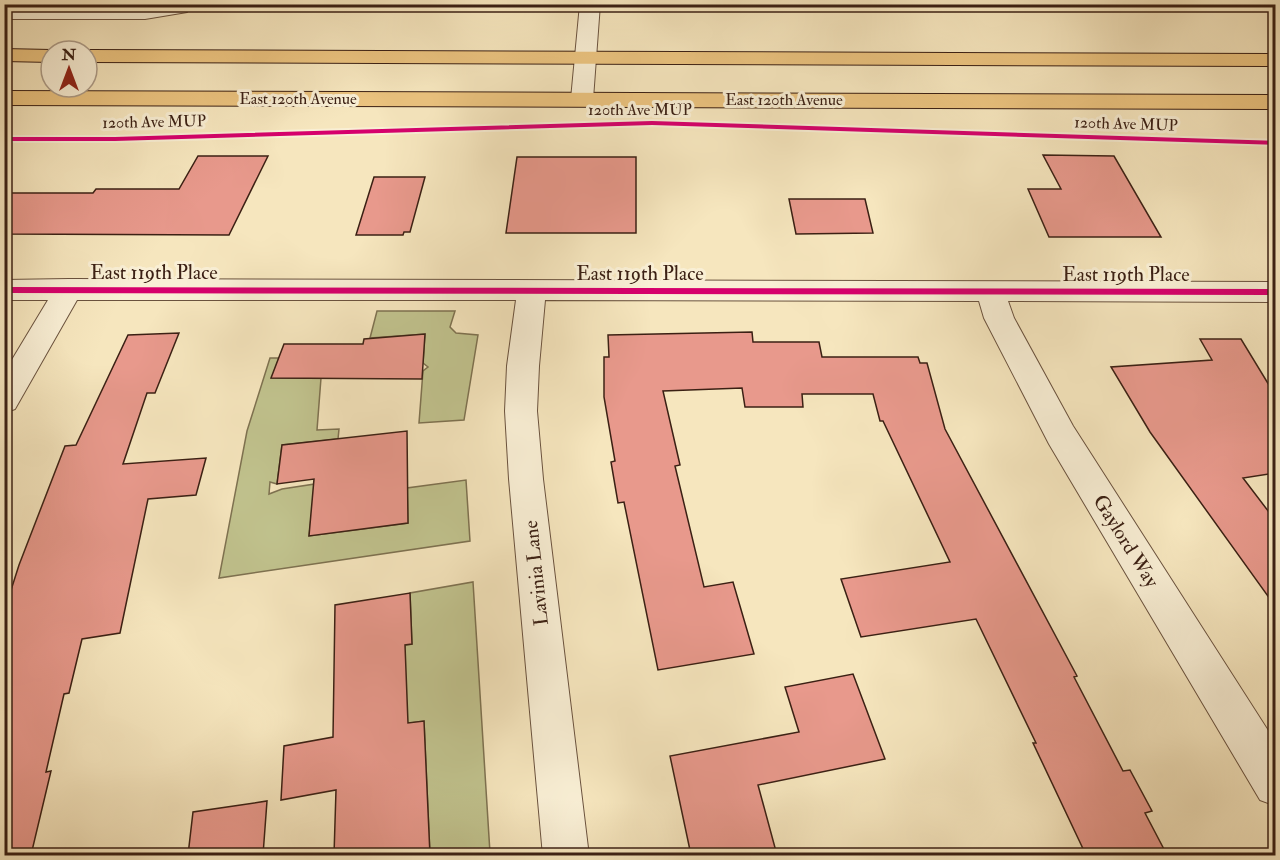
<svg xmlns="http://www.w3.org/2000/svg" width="1280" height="860" font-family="'IM FELL Double Pica',serif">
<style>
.green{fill:#c1c38e;stroke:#7e7251;stroke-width:1.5}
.building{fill:#e8998c;stroke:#3b2014;stroke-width:1.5}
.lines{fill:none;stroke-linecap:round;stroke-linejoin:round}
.minor-casing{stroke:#6a523e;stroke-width:2}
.major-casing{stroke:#3b2014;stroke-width:2}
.minor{fill:#f9efd5;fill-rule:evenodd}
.major{fill:#ebc37f;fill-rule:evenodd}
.cycleway-casing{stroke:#f9efd5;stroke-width:4}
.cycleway{fill:#d6006c;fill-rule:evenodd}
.labels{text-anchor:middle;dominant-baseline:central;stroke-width:6;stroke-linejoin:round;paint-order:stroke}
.far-street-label{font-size:16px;fill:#3b2014;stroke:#f9efd5}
.street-label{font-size:20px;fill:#3b2014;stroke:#f9efd5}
</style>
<rect width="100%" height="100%" fill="#f6e6be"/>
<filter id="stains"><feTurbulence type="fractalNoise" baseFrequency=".00333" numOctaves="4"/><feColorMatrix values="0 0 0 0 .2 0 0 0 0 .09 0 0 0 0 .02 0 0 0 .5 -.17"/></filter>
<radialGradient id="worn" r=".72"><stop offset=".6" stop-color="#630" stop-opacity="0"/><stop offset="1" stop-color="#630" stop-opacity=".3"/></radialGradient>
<path class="green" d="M 377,311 L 455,311 L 450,327 L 456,333 L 478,335 L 464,420 L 419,423 L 423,371 L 428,367 L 423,363 L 425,334 L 370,338 Z
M 270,358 L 279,358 L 272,378 L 321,378 L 317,430 L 339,429 L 338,439 L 282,445 L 277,484 L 270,482 L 269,494 L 282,489 L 315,484 L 309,536 L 408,523 L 407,488 L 466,480 L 470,541 L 219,578 L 247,431 Z
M 473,582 L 490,853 L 472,855 L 430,855 L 424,721 L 395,725 L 405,645 L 412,644 L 410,593 Z"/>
<path class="building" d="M 1043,155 L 1114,156 L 1161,237 L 1049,237 L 1028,189 L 1061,189 Z
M 198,156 L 268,156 L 229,235 L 4,234 L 4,193 L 93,193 L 96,189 L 179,189 Z
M 517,157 L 636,157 L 636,233 L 506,233 Z
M 374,177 L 425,177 L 410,232 L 404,232 L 403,235 L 356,235 Z
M 789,199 L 865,199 L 873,233 L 796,234 Z
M 752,332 L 753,342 L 819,342 L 822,357 L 918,357 L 920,363 L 927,363 L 945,429 L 1077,676 L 1074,677 L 1123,771 L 1130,770 L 1152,811 L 1145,813 L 1167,855 L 1086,855 L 1033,743 L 1036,743 L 976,619 L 861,637 L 841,579 L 950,562 L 883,421 L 880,421 L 873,394 L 802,394 L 803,407 L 745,407 L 742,388 L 663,391 L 680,465 L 675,466 L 704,587 L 733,582 L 754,654 L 658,670 L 624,502 L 618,503 L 611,462 L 615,461 L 604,397 L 604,357 L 609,357 L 608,335 Z
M 179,333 L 155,393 L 147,393 L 123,464 L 206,458 L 196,495 L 148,499 L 120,633 L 82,639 L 69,693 L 64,694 L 46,772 L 51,771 L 31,855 L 4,855 L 4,612 L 19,565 L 65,446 L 76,445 L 128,335 Z
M 425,334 L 422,379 L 271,378 L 284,344 L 363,344 L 364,339 Z
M 1200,339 L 1241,339 L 1275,395 L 1275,473 L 1243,478 L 1275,520 L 1275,606 L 1150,432 L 1111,367 L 1212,360 Z
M 407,431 L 408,523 L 309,536 L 314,479 L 277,484 L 282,445 Z
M 410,593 L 412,644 L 405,645 L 408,723 L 424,721 L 430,855 L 334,855 L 336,790 L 281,800 L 284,746 L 333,737 L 335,605 Z
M 853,674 L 885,759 L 758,785 L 777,855 L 691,855 L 670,756 L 799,732 L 785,687 Z
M 267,801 L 263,855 L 188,855 L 193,812 Z"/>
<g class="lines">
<g class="minor-casing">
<path id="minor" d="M 162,4 L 192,4 L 187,12 L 145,19 L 4,19 L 4,7 L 145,7 Z
M 580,4 L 600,4 L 593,99 L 590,104 L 582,106 L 574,104 L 571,99 Z
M 69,279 L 1276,282 L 1276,302 L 1008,301 L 1014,318 L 1073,426 L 1276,743 L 1276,806 L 1260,800 L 1049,444 L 984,318 L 979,301 L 545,300 L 539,366 L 537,411 L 543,479 L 589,856 L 543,856 L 509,479 L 505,411 L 507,366 L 516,300 L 77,300 L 15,409 L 4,413 L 4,373 L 48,300 L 4,300 L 4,280 Z"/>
</g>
<g class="major-casing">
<path id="major" d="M 4,49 L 51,50 L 57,51 L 51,51 L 51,62 L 4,61 Z
M 87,50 L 1276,54 L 1276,66 L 87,62 L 87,51 L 81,51 Z
M 4,91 L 1276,95 L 1276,109 L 4,105 Z"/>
</g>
<use href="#minor" class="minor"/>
<use href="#major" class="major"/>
<g class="cycleway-casing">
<path id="cycleway" d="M 652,121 L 1276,141 L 1276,145 L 652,125 L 115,141 L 4,141 L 4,137 L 115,137 Z
M 4,287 L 1276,289 L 1276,295 L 4,293 Z"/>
</g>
<use href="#cycleway" class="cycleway"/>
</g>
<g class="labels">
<g class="far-street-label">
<text x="298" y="99">East 120th Avenue</text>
<text x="784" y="100">East 120th Avenue</text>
<text x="640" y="110">120th Ave MUP</text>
<text transform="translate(154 122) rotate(-1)">120th Ave MUP</text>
<text transform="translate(1126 124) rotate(2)">120th Ave MUP</text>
</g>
<g class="street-label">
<text x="154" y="272">East 119th Place</text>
<text x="640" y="273">East 119th Place</text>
<text x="1126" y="274">East 119th Place</text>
<text transform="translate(1126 541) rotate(58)">Gaylord Way</text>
<text transform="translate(536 573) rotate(-96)">Lavinia Lane</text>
</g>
</g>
<rect width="1280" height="860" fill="none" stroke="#f6e6be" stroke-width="24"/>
<rect x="6" y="6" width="1268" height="848" fill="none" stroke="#3b2014" stroke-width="3"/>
<rect x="12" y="12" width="1256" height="836" fill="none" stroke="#3b2014" stroke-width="1.5"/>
<g transform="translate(69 69)"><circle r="28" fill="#f9efd5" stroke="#ad9c88" stroke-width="1.5"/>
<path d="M0-4.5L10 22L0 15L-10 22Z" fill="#8f2418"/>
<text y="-9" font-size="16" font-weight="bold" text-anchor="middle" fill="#3b2014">N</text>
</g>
<rect width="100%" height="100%" filter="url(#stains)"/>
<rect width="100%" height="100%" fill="url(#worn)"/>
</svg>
